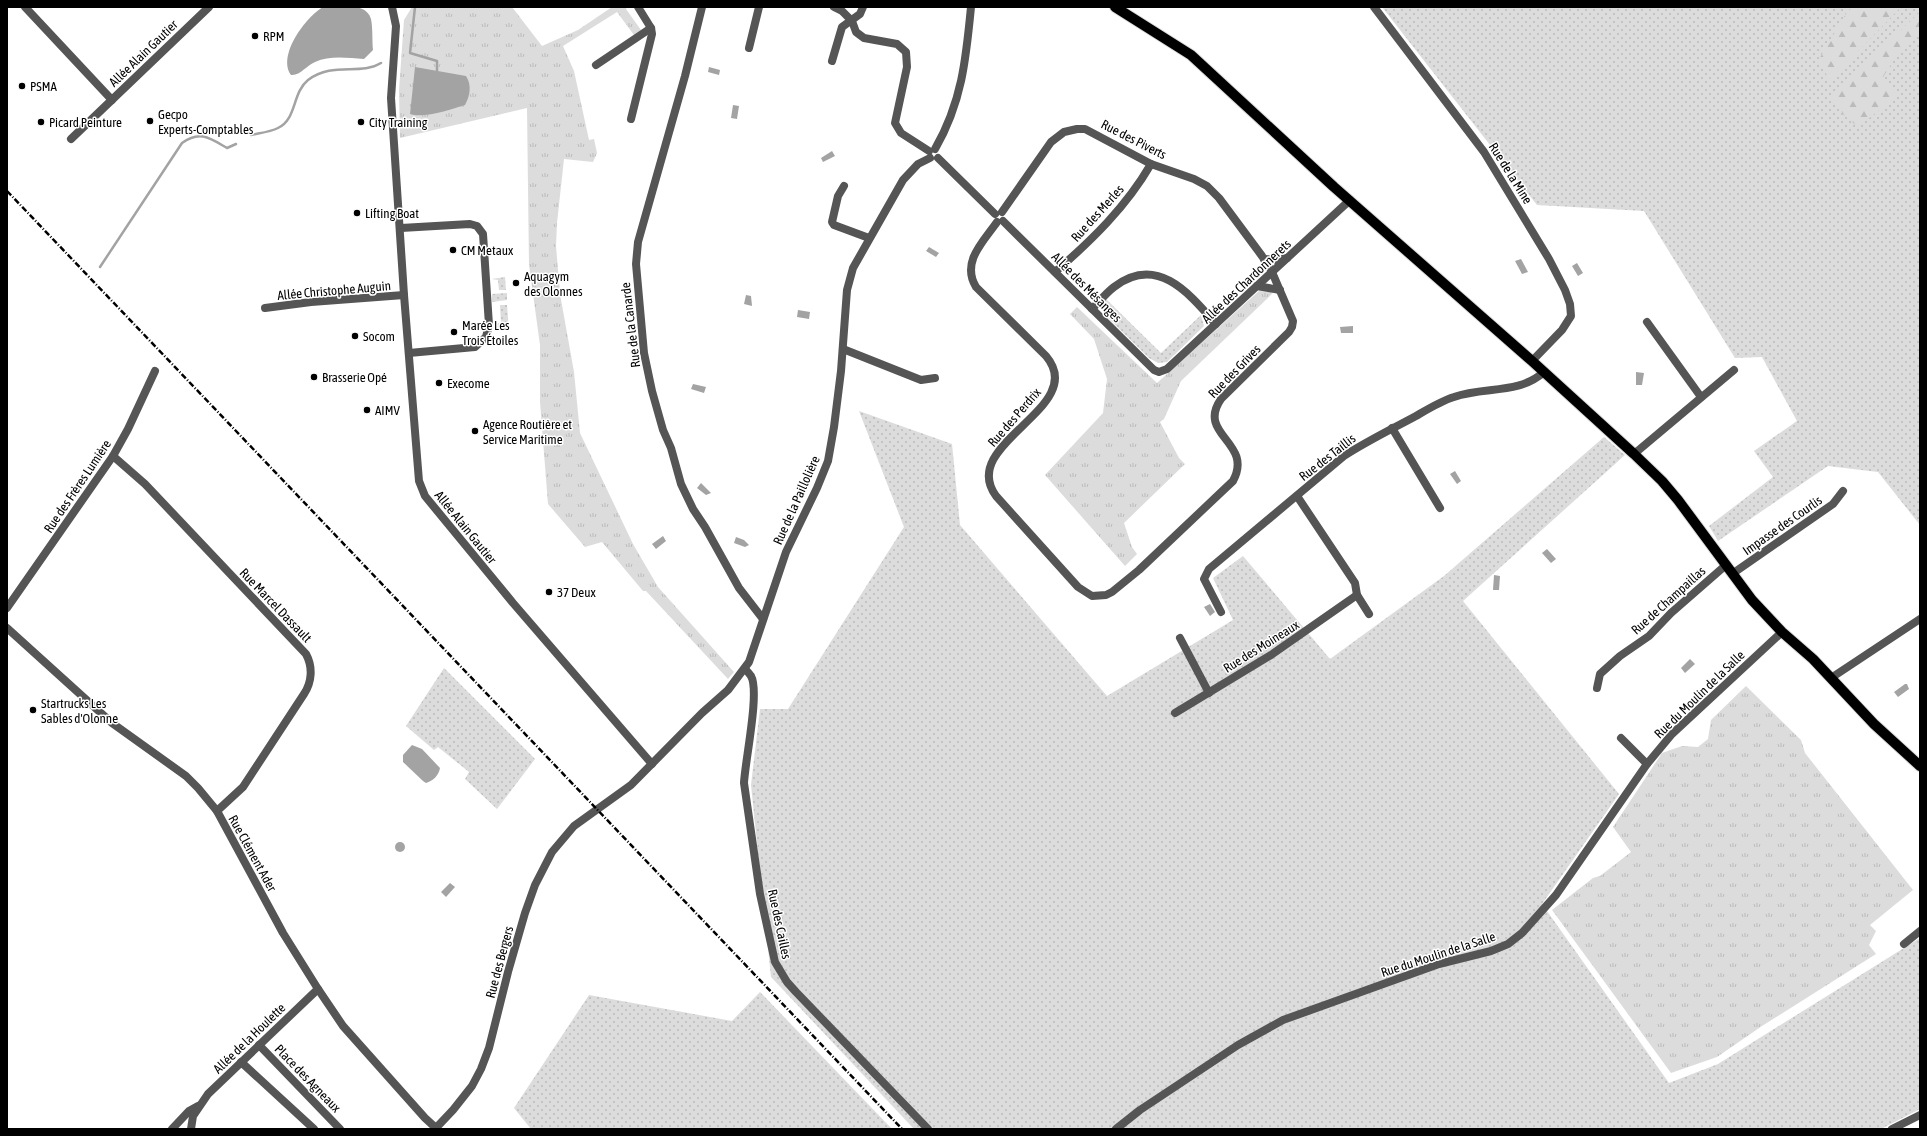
<svg xmlns="http://www.w3.org/2000/svg" width="1927" height="1136" font-family="'Asap Condensed',sans-serif">
<defs>
<pattern id="grass-dots" width="8" height="8" patternUnits="userSpaceOnUse"><rect width="8" height="8" fill="#dcdcdc"/><path d="M2 2h.1M6 6h.1" fill="none" stroke="#bbb" stroke-width="1.8" stroke-linecap="round"/></pattern>
<pattern id="forest-firs" width="22" height="20" patternUnits="userSpaceOnUse"><rect width="22" height="20" fill="#dcdcdc"/><path d="M5 1l3.5 6h-7zM16 11l3.5 6h-7z" fill="#bbb"/></pattern>
<pattern id="park-tufts" width="24" height="20" patternUnits="userSpaceOnUse"><rect width="24" height="20" fill="#dcdcdc"/><path d="M3 7l-1-3M5 7V3M7 7l1-3M15 17l-1-3M17 17v-4M19 17l1-3" fill="none" stroke="#bbb"/></pattern>
</defs>
<rect width="100%" height="100%" fill="#fff"/>
<g fill="url(#grass-dots)">
<path d="M 1382,7 L 1920,7 L 1920,525 L 1878,472 L 1828,466 L 1718,541 L 1709,526 L 1773,477 L 1754,451 L 1797,421 L 1762,357 L 1735,358 L 1644,211 L 1537,205 Z"/>
<path d="M 505,277 L 506,290 L 499,290 L 498,280 L 492,279 Z"/>
<path d="M 507,293 L 507,300 L 492,302 L 492,294 Z"/>
<path d="M 1106,299 L 1161,353 L 1201,315 L 1204,326 L 1167,362 L 1158,363 L 1149,358 L 1103,313 L 1102,303 Z"/>
<path d="M 500,305 L 507,305 L 509,330 L 498,331 L 494,329 L 494,323 L 501,323 Z"/>
<path d="M 859,411 L 952,444 L 960,525 L 1107,696 L 1233,620 L 1213,578 L 1243,556 L 1330,659 L 1444,576 L 1604,437 L 1625,455 L 1463,601 L 1619,794 L 1542,904 L 1669,1083 L 1718,1064 L 1920,938 L 1920,1109 L 1881,1129 L 914,1129 L 771,977 L 751,785 L 760,709 L 788,709 L 904,527 Z"/>
<path d="M 444,668 L 535,759 L 497,809 L 465,779 L 469,772 L 438,747 L 434,750 L 406,726 Z"/>
<path d="M 760,992 L 892,1129 L 531,1129 L 514,1108 L 589,995 L 732,1021 Z"/>
</g>
<g fill="url(#forest-firs)">
<path d="M 1853,7 L 1901,7 L 1830,80 L 1818,61 L 1847,12 Z"/>
<path d="M 1920,12 L 1920,36 L 1917,35 L 1901,49 L 1883,77 L 1897,96 L 1858,127 L 1844,115 L 1830,97 Z"/>
</g>
<g fill="url(#park-tufts)">
<path d="M 412,7 L 512,7 L 542,46 L 578,30 L 612,7 L 627,7 L 626,9 L 641,30 L 634,35 L 617,12 L 563,46 L 574,71 L 589,140 L 594,139 L 597,153 L 593,162 L 564,159 L 557,223 L 556,246 L 560,294 L 574,372 L 580,433 L 633,544 L 658,587 L 734,672 L 728,679 L 646,591 L 643,591 L 602,542 L 585,547 L 548,504 L 540,402 L 540,345 L 529,265 L 527,108 L 400,138 L 399,90 L 404,20 Z"/>
<path d="M 1259,291 L 1274,292 L 1181,381 L 1164,419 L 1160,422 L 1179,458 L 1185,464 L 1124,523 L 1132,547 L 1137,554 L 1125,566 L 1045,475 L 1103,413 L 1107,379 L 1094,339 L 1070,314 L 1077,307 L 1157,383 Z"/>
<path d="M 1746,686 L 1801,740 L 1805,753 L 1913,890 L 1870,925 L 1876,931 L 1869,945 L 1876,954 L 1762,1026 L 1717,1057 L 1671,1073 L 1552,910 L 1593,878 L 1600,876 L 1631,852 L 1613,827 L 1662,753 L 1682,746 L 1698,747 L 1708,739 L 1711,720 Z"/>
</g>
<g fill="#a3a3a3">
<path d="M 323,7 C 337,7 366,1 371,19 C 373,29 372,41 373,50 L 364,59 C 348,58 330,55 315,62 C 307,65 300,76 291,75 C 277,55 306,17 323,7 Z"/>
<path d="M 415,67 L 466,76 C 472,85 470,96 465,105 C 452,109 423,119 410,114 Z"/>
<path d="M 709,67 L 720,70 L 719,75 L 708,72 Z"/>
<path d="M 733,105 L 739,106 L 737,119 L 731,118 Z"/>
<path d="M 832,151 L 835,156 L 823,162 L 821,158 Z"/>
<path d="M 929,247 L 939,253 L 936,257 L 926,251 Z"/>
<path d="M 1521,259 L 1528,272 L 1522,274 L 1515,261 Z"/>
<path d="M 1577,263 L 1583,273 L 1578,276 L 1572,266 Z"/>
<path d="M 746,295 L 751,296 L 752,306 L 744,304 Z"/>
<path d="M 798,310 L 810,312 L 809,319 L 797,317 Z"/>
<path d="M 1353,326 L 1353,333 L 1341,333 L 1340,327 Z"/>
<path d="M 1636,372 L 1644,373 L 1642,385 L 1636,385 Z"/>
<path d="M 693,384 L 706,387 L 704,393 L 691,389 Z"/>
<path d="M 1455,471 L 1461,481 L 1457,484 L 1450,474 Z"/>
<path d="M 701,483 L 711,493 L 706,495 L 697,488 Z"/>
<path d="M 663,536 L 666,541 L 656,549 L 652,544 Z"/>
<path d="M 736,537 L 744,540 L 749,545 L 745,547 L 734,543 Z"/>
<path d="M 1547,549 L 1556,559 L 1551,563 L 1542,553 Z"/>
<path d="M 1494,575 L 1500,576 L 1499,590 L 1493,590 Z"/>
<path d="M 1210,604 L 1215,612 L 1210,616 L 1204,607 Z"/>
<path d="M 1690,659 L 1695,664 L 1685,673 L 1681,668 Z"/>
<path d="M 1905,684 L 1907,684 L 1909,689 L 1898,697 L 1894,692 Z"/>
<path d="M 412,745 L 422,749 L 440,768 C 439,775 433,781 426,783 L 423,781 L 403,762 L 403,755 Z"/>
<circle cx="400" cy="847" r="5"/>
<path d="M 450,883 L 455,887 L 446,897 L 441,892 Z"/>
</g>
<g fill="none" stroke-linecap="round" stroke-linejoin="round">
<g stroke="#a3a3a3" stroke-width="2.5">
<path d="M 415,7 L 410,53 L 437,61 L 437,71"/>
<path d="M 251,135 C 260,133 270,132 278,128 C 297,119 292,93 308,80 C 333,61 360,76 381,63"/>
<path d="M 100,267 L 182,143 C 200,130 210,138 227,148 L 236,144"/>
</g>
<defs>
<path id="major" d="M 1115,7 L 1191,55 L 1334,187 L 1532,361 L 1634,454 L 1662,481 L 1678,500 L 1752,600 L 1782,632 L 1813,659 L 1874,724 L 1920,766"/>
</defs>
<use href="#major" stroke="#dbdbdb" stroke-width="12"/>
<g stroke="#555" stroke-width="8">
<path d="M 25,7 L 112,100"/>
<path d="M 392,7 L 396,26 L 391,98 L 404,295 L 419,481 L 425,496 L 513,603 L 652,764"/>
<path d="M 702,7 L 685,76 L 638,242 L 636,264 L 644,353 L 652,391 L 663,430 L 671,448 L 681,484 L 693,509 L 705,527 L 739,588 L 763,619"/>
<path d="M 834,7 L 842,11 L 852,21 L 856,32 L 864,38 L 897,44 L 906,52 L 907,67 L 895,123 L 901,133 L 929,151"/>
<path d="M 1374,7 L 1484,152 L 1549,259 L 1565,290 L 1570,304 L 1571,316 L 1562,330 L 1532,361"/>
<path d="M 749,48 L 759,7"/>
<path d="M 832,61 L 842,27 L 860,14 L 863,7"/>
<path d="M 596,65 L 651,28"/>
<path d="M 631,119 L 652,34 L 651,28 L 638,7"/>
<path d="M 71,139 L 209,7"/>
<path d="M 935,149 C 962,102 966,59 971,7"/>
<path d="M 938,158 L 995,214"/>
<path d="M 844,186 L 838,196 L 832,222 L 834,225 L 869,238"/>
<path d="M 1003,221 L 1154,370 L 1159,372 L 1167,369 L 1350,200"/>
<path d="M 997,222 C 983,242 961,262 976,287 L 1046,356 C 1090,408 957,443 996,496 L 1078,587 L 1092,596 L 1106,595 L 1112,592 L 1139,570 L 1233,481 C 1254,442 1196,435 1221,399 L 1289,332 L 1292,327 L 1293,321 L 1272,272 L 1262,256 L 1219,198 L 1207,186 L 1194,179 L 1151,164 L 1085,129 L 1077,129 L 1064,132 L 1051,142 L 1002,212"/>
<path d="M 401,228 L 470,224 L 477,226 L 483,234 L 489,325 L 486,337 L 475,347 L 409,353"/>
<path d="M 1264,259 L 1277,260 L 1287,258"/>
<path d="M 1055,272 C 1092,240 1126,207 1151,164"/>
<path d="M 1257,286 L 1280,290"/>
<path d="M 265,308 L 311,302 L 404,295"/>
<path d="M 1092,309 C 1099,302 1106,293 1114,287 C 1157,254 1189,293 1216,324"/>
<path d="M 1647,322 L 1701,397"/>
<path d="M 843,349 L 921,380 L 935,378"/>
<path d="M 1392,428 L 1440,508"/>
<path d="M 1634,454 L 1734,370"/>
<path d="M 113,456 L 145,484 L 306,654 C 313,667 312,682 304,694 L 243,787 L 217,811"/>
<path d="M 1297,496 L 1355,583 L 1357,595 L 1369,614"/>
<path d="M 1732,574 L 1833,504 L 1843,491"/>
<path d="M 7,608 L 113,456 L 128,429 L 155,371"/>
<path d="M 1221,612 L 1204,579 L 1209,569 L 1344,456 C 1367,441 1392,429 1416,416 C 1428,409 1441,401 1454,397 C 1485,386 1518,395 1544,372"/>
<path d="M 7,628 L 112,723 L 186,776 L 198,788 L 217,811 L 283,933 L 318,989 L 343,1026 L 425,1118 L 437,1129"/>
<path d="M 1180,638 L 1209,693"/>
<path d="M 745,669 C 747,671 749,673 751,676 C 760,692 745,761 744,783 L 760,894 L 775,962 L 787,982 L 796,992 L 928,1129"/>
<path d="M 1831,678 L 1920,619"/>
<path d="M 1597,688 L 1600,674 L 1620,656 L 1649,636 L 1671,613 L 1726,565"/>
<path d="M 1175,713 L 1271,655 L 1357,595"/>
<path d="M 1621,738 L 1647,764"/>
<path d="M 1904,944 L 1920,931"/>
<path d="M 259,1045 L 340,1129"/>
<path d="M 241,1062 L 314,1129"/>
<path d="M 172,1129 L 189,1111 L 198,1106"/>
<path d="M 191,1129 L 193,1116 L 208,1094 L 318,989"/>
<path d="M 435,1129 L 453,1110 L 472,1086 L 481,1069 L 489,1048 L 508,972 L 525,913 L 535,885 L 552,852 L 574,826 L 631,785 L 702,713 L 728,690 L 749,662 L 786,552 L 817,488 L 828,461 L 834,427 L 841,371 L 847,290 L 853,268 L 903,180 L 918,164 L 930,158"/>
<path d="M 1116,1129 L 1140,1110 L 1238,1045 L 1283,1020 L 1439,964 L 1491,951 L 1508,944 L 1522,933 L 1556,895 L 1647,764 L 1672,734 L 1782,632"/>
<path d="M 1892,1129 L 1920,1115"/>
</g>
<use href="#major" stroke="#000" stroke-width="10"/>
<path stroke="#000" stroke-width="2.5" stroke-dasharray="6 2 1 2" stroke-linecap="butt" d="M 7,191 L 902,1129"/>
</g>
<g fill="#000" stroke="#fff" stroke-width="1.5">
<circle cx="255" cy="36" r="4"/>
<circle cx="22" cy="86" r="4"/>
<circle cx="150" cy="121" r="4"/>
<circle cx="41" cy="122" r="4"/>
<circle cx="361" cy="122" r="4"/>
<circle cx="357" cy="213" r="4"/>
<circle cx="453" cy="250" r="4"/>
<circle cx="516" cy="283" r="4"/>
<circle cx="454" cy="332" r="4"/>
<circle cx="355" cy="336" r="4"/>
<circle cx="314" cy="377" r="4"/>
<circle cx="439" cy="383" r="4"/>
<circle cx="367" cy="410" r="4"/>
<circle cx="475" cy="431" r="4"/>
<circle cx="549" cy="592" r="4"/>
<circle cx="33" cy="710" r="4"/>
</g>
<g text-anchor="middle" stroke-width="3" stroke-linejoin="round" paint-order="stroke">
<g font-size="13" fill="#000" stroke="#fff" text-anchor="start">
<text x="263" y="41">RPM</text>
<text x="30" y="91">PSMA</text>
<text x="158" y="119">Gecpo<tspan x="158" dy="15">Experts-Comptables</tspan></text>
<text x="49" y="127">Picard Peinture</text>
<text x="369" y="127">City Training</text>
<text x="365" y="218">Lifting Boat</text>
<text x="461" y="255">CM Metaux</text>
<text x="524" y="281">Aquagym<tspan x="524" dy="15">des Olonnes</tspan></text>
<text x="462" y="330">Marée Les<tspan x="462" dy="15">Trois Étoiles</tspan></text>
<text x="363" y="341">Socom</text>
<text x="322" y="382">Brasserie Opé</text>
<text x="447" y="388">Execome</text>
<text x="375" y="415">AIMV</text>
<text x="483" y="429">Agence Routière et<tspan x="483" dy="15">Service Maritime</tspan></text>
<text x="557" y="597">37 Deux</text>
<text x="41" y="708">Startrucks Les<tspan x="41" dy="15">Sables d'Olonne</tspan></text>
</g>
<g font-size="13" fill="#000" stroke="#fff">
<text transform="translate(143 53) rotate(-44)" y="5">Allée Alain Gautier</text>
<text transform="translate(1134 139) rotate(27)" y="5">Rue des Piverts</text>
<text transform="translate(1511 173) rotate(58)" y="5">Rue de la Mine</text>
<text transform="translate(1097 213) rotate(-48)" y="5">Rue des Merles</text>
<text transform="translate(1246 281) rotate(-43)" y="5">Allée des Chardonnerets</text>
<text transform="translate(1087 287) rotate(45)" y="5">Allée des Mésanges</text>
<text transform="translate(334 290) rotate(-5)" y="5">Allée Christophe Auguin</text>
<text transform="translate(630 325) rotate(-97)" y="5">Rue de la Canarde</text>
<text transform="translate(1234 371) rotate(-46)" y="5">Rue des Grives</text>
<text transform="translate(1014 417) rotate(-49)" y="5">Rue des Perdrix</text>
<text transform="translate(1327 457) rotate(-38)" y="5">Rue des Taillis</text>
<text transform="translate(77 486) rotate(-56)" y="5">Rue des Frères Lumière</text>
<text transform="translate(796 500) rotate(-66)" y="5">Rue de la Paillolière</text>
<text transform="translate(1782 525) rotate(-35)" y="5">Impasse des Courlis</text>
<text transform="translate(466 527) rotate(51)" y="5">Allée Alain Gautier</text>
<text transform="translate(1668 600) rotate(-42)" y="5">Rue de Champaillas</text>
<text transform="translate(276 605) rotate(46)" y="5">Rue Marcel Dassault</text>
<text transform="translate(1261 646) rotate(-32)" y="5">Rue des Moineaux</text>
<text transform="translate(1699 694) rotate(-44)" y="5">Rue du Moulin de la Salle</text>
<text transform="translate(253 853) rotate(61)" y="5">Rue Clément Ader</text>
<text transform="translate(780 924) rotate(78)" y="5">Rue des Cailles</text>
<text transform="translate(1438 954) rotate(-18)" y="5">Rue du Moulin de la Salle</text>
<text transform="translate(499 962) rotate(-75)" y="5">Rue des Bergers</text>
<text transform="translate(249 1038) rotate(-44)" y="5">Allée de la Houlette</text>
<text transform="translate(308 1078) rotate(46)" y="5">Place des Agneaux</text>
</g>
</g>
<rect width="1927" height="1136" fill="none" stroke="#000000" stroke-width="16"/>
</svg>
